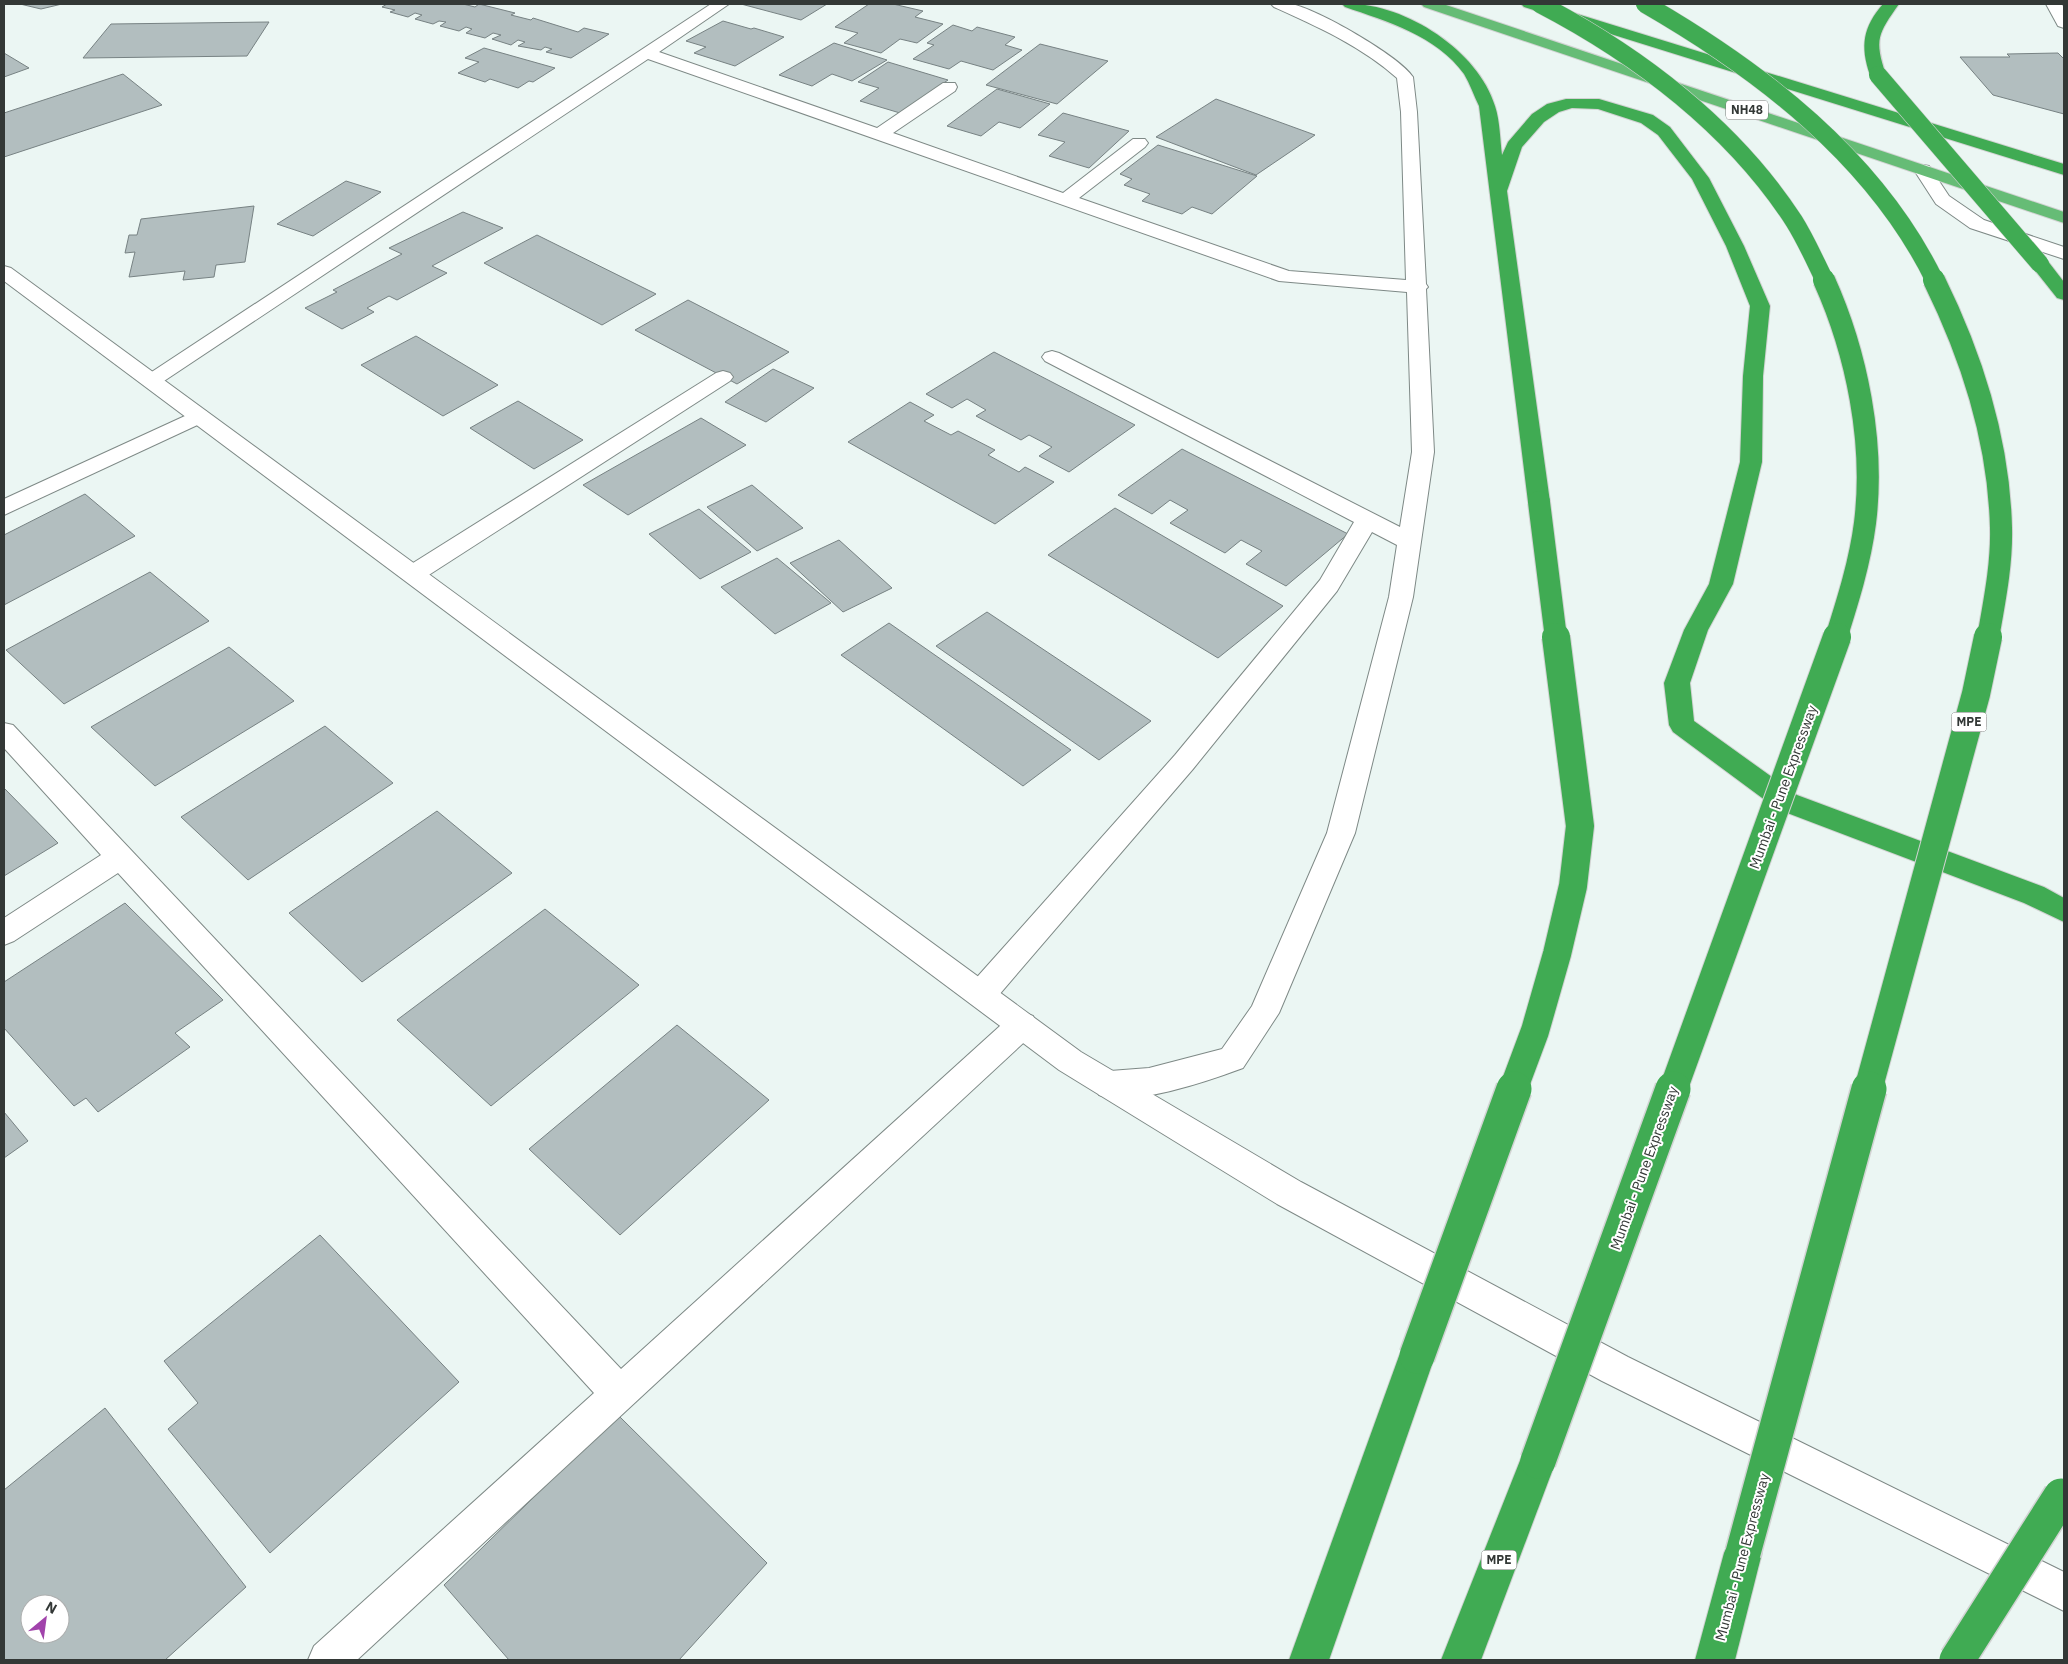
<svg xmlns="http://www.w3.org/2000/svg" width="2068" height="1664" font-family="'IBM Plex Sans',sans-serif">
<rect width="100%" height="100%" fill="#ebf6f3"/>
<g fill="#b2bebf" stroke="#778283" fill-rule="evenodd">
<path d="M 20,4 L 62,4 L 41,9 Z"/>
<path d="M 387,4 L 463,4 L 475,7 L 479,4 L 515,13 L 511,15 L 531,20 L 533,18 L 578,32 L 584,28 L 609,34 L 571,58 L 546,52 L 552,49 L 545,47 L 541,50 L 518,46 L 525,42 L 518,40 L 511,45 L 492,39 L 501,35 L 493,33 L 485,38 L 466,33 L 472,29 L 466,27 L 459,31 L 440,26 L 446,22 L 439,21 L 433,24 L 415,19 L 422,15 L 415,13 L 408,17 L 390,12 L 395,10 L 382,7 Z"/>
<path d="M 741,4 L 827,4 L 801,20 Z"/>
<path d="M 869,4 L 893,4 L 923,11 L 915,17 L 943,24 L 917,43 L 900,39 L 881,53 L 844,43 L 858,33 L 835,27 Z"/>
<path d="M 723,21 L 751,29 L 754,28 L 784,37 L 735,66 L 694,53 L 706,47 L 686,41 Z"/>
<path d="M 269,22 L 247,56 L 83,58 L 111,24 Z"/>
<path d="M 953,25 L 972,31 L 977,27 L 1015,37 L 1005,45 L 1022,50 L 993,70 L 961,61 L 949,69 L 913,59 L 934,45 L 927,43 Z"/>
<path d="M 834,43 L 887,60 L 852,81 L 832,74 L 812,86 L 779,75 Z"/>
<path d="M 1040,44 L 1108,61 L 1057,104 L 986,85 Z"/>
<path d="M 484,48 L 555,68 L 533,82 L 529,81 L 518,88 L 490,79 L 485,82 L 458,73 L 479,62 L 465,58 Z"/>
<path d="M 4,53 L 29,68 L 4,77 Z"/>
<path d="M 2058,53 L 2064,59 L 2064,114 L 1993,95 L 1960,57 L 2010,57 L 2007,54 Z"/>
<path d="M 888,62 L 948,80 L 900,113 L 860,101 L 879,88 L 858,82 Z"/>
<path d="M 123,74 L 162,105 L 4,157 L 4,113 Z"/>
<path d="M 997,89 L 1050,104 L 1020,128 L 999,122 L 981,136 L 947,126 Z"/>
<path d="M 1216,99 L 1315,135 L 1256,175 L 1156,137 Z"/>
<path d="M 1063,113 L 1129,131 L 1089,168 L 1049,156 L 1065,142 L 1038,135 Z"/>
<path d="M 1158,145 L 1257,176 L 1212,214 L 1192,207 L 1182,214 L 1142,201 L 1150,194 L 1124,185 L 1132,179 L 1120,174 Z"/>
<path d="M 346,181 L 381,192 L 313,236 L 277,224 Z"/>
<path d="M 254,206 L 245,262 L 216,265 L 214,277 L 183,280 L 185,271 L 129,277 L 135,252 L 125,253 L 129,235 L 137,235 L 141,219 Z"/>
<path d="M 463,212 L 503,228 L 432,266 L 447,273 L 397,300 L 389,296 L 367,308 L 374,312 L 342,329 L 305,308 L 337,292 L 333,290 L 402,254 L 389,248 Z"/>
<path d="M 537,235 L 656,294 L 602,325 L 484,263 Z"/>
<path d="M 688,300 L 789,352 L 737,384 L 635,330 Z"/>
<path d="M 416,336 L 498,385 L 443,416 L 361,365 Z"/>
<path d="M 994,352 L 1135,425 L 1069,472 L 1039,456 L 1052,447 L 1029,435 L 1021,440 L 976,416 L 986,410 L 967,399 L 952,408 L 926,394 Z"/>
<path d="M 773,369 L 814,388 L 766,422 L 725,402 Z"/>
<path d="M 518,401 L 583,440 L 534,469 L 470,428 Z"/>
<path d="M 910,402 L 934,415 L 924,421 L 951,435 L 958,431 L 995,450 L 988,455 L 1019,472 L 1025,467 L 1054,482 L 995,524 L 848,442 Z"/>
<path d="M 701,418 L 746,445 L 628,515 L 583,485 Z"/>
<path d="M 1182,449 L 1348,534 L 1286,586 L 1246,564 L 1262,551 L 1241,540 L 1225,553 L 1170,523 L 1188,510 L 1170,500 L 1152,514 L 1118,495 Z"/>
<path d="M 752,485 L 803,528 L 757,551 L 707,507 Z"/>
<path d="M 85,494 L 135,536 L 4,605 L 4,535 Z"/>
<path d="M 1115,508 L 1283,606 L 1218,658 L 1048,555 Z"/>
<path d="M 699,509 L 751,552 L 700,579 L 649,534 Z"/>
<path d="M 839,540 L 892,588 L 843,612 L 790,563 Z"/>
<path d="M 777,558 L 831,603 L 775,634 L 721,587 Z"/>
<path d="M 150,572 L 209,621 L 64,704 L 6,650 Z"/>
<path d="M 987,612 L 1151,721 L 1099,760 L 936,646 Z"/>
<path d="M 889,623 L 1071,750 L 1023,786 L 841,655 Z"/>
<path d="M 229,647 L 294,701 L 155,786 L 91,727 Z"/>
<path d="M 325,726 L 393,783 L 248,880 L 181,817 Z"/>
<path d="M 4,788 L 58,843 L 4,876 Z"/>
<path d="M 437,811 L 512,873 L 362,982 L 289,913 Z"/>
<path d="M 125,903 L 223,1000 L 175,1033 L 190,1047 L 98,1112 L 86,1098 L 74,1106 L 4,1028 L 4,982 Z"/>
<path d="M 545,909 L 639,985 L 491,1106 L 397,1020 Z"/>
<path d="M 677,1025 L 769,1100 L 620,1235 L 529,1149 Z"/>
<path d="M 4,1112 L 28,1141 L 4,1158 Z"/>
<path d="M 320,1235 L 459,1382 L 270,1553 L 168,1429 L 198,1403 L 164,1361 Z"/>
<path d="M 105,1408 L 246,1587 L 165,1660 L 4,1660 L 4,1490 ZM 30,1604 L 60,1604 L 60,1634 L 30,1634 Z"/>
<path d="M 618,1415 L 767,1563 L 679,1660 L 509,1660 L 444,1585 Z"/>
</g>
<g fill="none" stroke-linecap="round" stroke-linejoin="round">
<defs>
<g id="service">
<path d="M 2046,4 L 2062,4 L 2064,9 L 2064,28 L 2058,26 Z"/>
<path d="M 1923,165 L 1929,166 L 1949,196 L 1984,220 L 2064,247 L 2064,259 L 1970,228 L 1936,204 L 1914,170 L 1917,166 Z"/>
</g>
<g id="minor">
<path d="M 711,4 L 729,4 L 659,52 L 877,128 L 943,83 L 955,83 L 957,87 L 955,91 L 893,133 L 1063,193 L 1133,139 L 1145,139 L 1148,143 L 1145,147 L 1079,198 L 1289,271 L 1406,280 L 1401,112 L 1397,78 C 1361,46 1318,27 1274,7 L 1271,4 C 1277,4 1285,3 1291,4 C 1316,8 1399,56 1413,77 L 1417,112 L 1426,284 L 1428,287 L 1426,289 L 1434,452 L 1413,597 L 1355,833 L 1279,1013 L 1243,1068 C 1208,1081 1133,1107 1099,1095 L 1094,1085 L 1099,1075 L 1110,1071 L 1149,1068 L 1222,1049 L 1252,1006 L 1327,833 L 1389,597 L 1397,545 L 1372,532 L 1337,591 L 1193,769 L 992,1003 L 981,1006 L 970,1003 L 966,994 L 970,985 L 1175,755 L 1320,580 L 1354,522 L 1045,361 L 1042,357 L 1045,353 L 1052,351 L 1059,353 L 1400,527 L 1412,452 L 1407,292 L 1279,281 L 648,59 L 158,385 L 151,387 L 144,385 L 141,381 L 144,377 Z"/>
<path d="M 723,371 L 730,373 L 733,377 L 730,381 L 421,580 L 413,582 L 405,580 L 401,574 L 405,568 L 716,373 Z"/>
<path d="M 198,410 L 206,411 L 209,416 L 206,421 L 4,515 L 4,499 Z"/>
<path d="M 4,723 L 13,725 L 621,1369 L 1011,1016 L 1022,1012 L 1033,1016 L 1037,1025 L 1033,1034 L 357,1660 L 308,1660 L 314,1646 L 594,1393 L 118,873 L 14,941 L 4,945 L 4,918 L 101,855 L 4,748 Z"/>
</g>
<path id="secondary" d="M 4,266 L 11,268 L 1081,1052 L 1301,1182 L 1628,1357 L 2064,1572 L 2064,1611 L 1602,1381 L 1277,1204 L 1059,1070 L 4,281 Z"/>
<path id="trunk" d="M 1421,4 L 1443,4 L 2064,212 L 2064,223 L 1424,7 Z"/>
<g id="motorway">
<path d="M 1342,4 C 1400,0 1478,49 1495,106 C 1500,121 1500,139 1502,155 L 1508,142 L 1532,114 L 1547,104 L 1566,99 L 1599,99 L 1653,115 L 1670,127 L 1709,178 L 1744,246 L 1770,306 L 1763,376 L 1762,462 L 1733,584 L 1708,630 L 1690,683 L 1694,721 L 1797,795 L 2044,887 L 2064,898 L 2064,922 L 2024,903 L 1777,809 L 1673,732 L 1669,725 L 1664,683 L 1684,630 L 1709,584 L 1740,462 L 1743,376 L 1750,306 L 1726,246 L 1692,179 L 1658,135 L 1641,123 L 1598,109 L 1572,108 L 1559,112 L 1544,122 L 1522,147 L 1507,191 L 1550,502 L 1547,507 L 1539,509 L 1531,507 L 1528,502 L 1479,106 C 1474,96 1470,84 1464,74 C 1437,36 1386,21 1345,7 Z"/>
<path d="M 1521,4 L 1545,4 L 2064,164 L 2064,175 L 1524,7 Z"/>
<path d="M 1883,4 L 1899,4 C 1878,34 1874,39 1886,75 L 1878,80 L 1870,75 C 1860,46 1863,27 1883,4 Z"/>
<path d="M 2040,258 L 2047,260 L 2064,282 L 2064,300 L 2057,298 L 2030,264 L 2033,260 Z"/>
<path d="M 1417,1339 L 1429,1344 L 1435,1356 L 1329,1660 L 1289,1660 L 1399,1356 L 1405,1344 Z"/>
<path d="M 1538,1443 L 1551,1448 L 1556,1461 L 1481,1660 L 1441,1660 L 1525,1448 Z"/>
<path d="M 1743,1534 L 1756,1540 L 1762,1553 L 1735,1660 L 1695,1660 L 1724,1553 L 1730,1540 Z"/>
</g>
</defs>
<use href="#service" stroke="#7e8986" stroke-width="2"/>
<use href="#minor" stroke="#7e8986" stroke-width="2"/>
<use href="#secondary" stroke="#7e8986" stroke-width="2"/>
<use href="#trunk" stroke="#d2d3d3" stroke-width="2"/>
<use href="#motorway" stroke="#d2d3d3" stroke-width="2"/>
<use href="#service" fill="#fff" fill-rule="evenodd"/>
<use href="#minor" fill="#fff" fill-rule="evenodd"/>
<use href="#secondary" fill="#fff" fill-rule="evenodd"/>
<use href="#trunk" fill="#66bc76" fill-rule="evenodd"/>
<use href="#motorway" fill="#40ab53" fill-rule="evenodd"/>
<defs>
<g id="motorway-bridge-far3">
<path d="M 1540,4 C 1638,55 1733,127 1794,221 C 1806,240 1815,261 1825,281"/>
<path d="M 1645,4 C 1761,71 1875,158 1935,281"/>
<path d="M 1878,75 L 2040,264"/>
</g>
<g id="motorway-bridge-far2">
<path d="M 1824,280 C 1857,353 1875,443 1865,523 C 1860,562 1848,600 1836,638"/>
<path d="M 1934,280 C 1972,357 1999,442 2001,528 C 2002,565 1994,603 1988,638"/>
<path d="M 1539,502 L 1556,638"/>
</g>
<g id="motorway-bridge-far1">
<path d="M 1513,1090 L 1535,1031 L 1557,954 L 1573,886 L 1580,826 L 1556,637"/>
<path d="M 1673,1090 L 1837,637"/>
<path d="M 1868,1090 L 1976,694 L 1988,637"/>
</g>
<g id="motorway-bridge">
<path d="M 1417,1356 L 1514,1089"/>
<path d="M 1538,1461 L 1673,1089"/>
<path d="M 1743,1553 L 1869,1089"/>
<path d="M 1957,1660 L 2061,1496"/>
</g>
</defs>
<use href="#motorway-bridge-far3" stroke="#d2d3d3" stroke-width="19" stroke-linecap="butt"/>
<use href="#motorway-bridge-far2" stroke="#d2d3d3" stroke-width="24" stroke-linecap="butt"/>
<use href="#motorway-bridge-far1" stroke="#d2d3d3" stroke-width="30" stroke-linecap="butt"/>
<use href="#motorway-bridge" stroke="#d2d3d3" stroke-width="38" stroke-linecap="butt"/>
<use href="#motorway-bridge-far3" stroke="#40ab53" stroke-width="18"/>
<use href="#motorway-bridge-far2" stroke="#40ab53" stroke-width="22"/>
<use href="#motorway-bridge-far1" stroke="#40ab53" stroke-width="28"/>
<use href="#motorway-bridge" stroke="#40ab53" stroke-width="35"/>
</g>
<g text-anchor="middle" stroke-width="4" stroke-linejoin="round" paint-order="stroke">
<g fill="#fff" stroke="#707472" stroke-width="1">
<rect x="1726" y="100.5" width="42" height="19" rx="4"/>
<rect x="1951.5" y="712.5" width="35" height="19" rx="4"/>
<rect x="1481.5" y="1550.5" width="35" height="19" rx="4"/>
</g>
<g font-size="12" font-weight="bold" fill="#333836">
<text x="1747" y="114">NH48</text>
<text x="1969" y="726">MPE</text>
<text x="1499" y="1564">MPE</text>
</g>
<g font-size="14" fill="#333836" stroke="#fff">
<text transform="translate(1783 787) rotate(-70)" y="5">Mumbai - Pune Expressway</text>
<text transform="translate(1644 1168) rotate(-70)" y="5">Mumbai - Pune Expressway</text>
<text transform="translate(1742 1557) rotate(-75)" y="5">Mumbai - Pune Expressway</text>
</g>
</g>
<rect width="2068" height="1664" fill="none" stroke="#333836" stroke-width="10"/>
<g transform="translate(45 1619) rotate(29)"><circle r="24" fill="#ffffff" stroke="#adafaf"/>
<path d="M0-4L9 19L0 12L-9 19Z" fill="#a143ab"/>
<text y="-8" font-size="14" font-weight="bold" text-anchor="middle" fill="#333836">N</text>
</g>
</svg>
